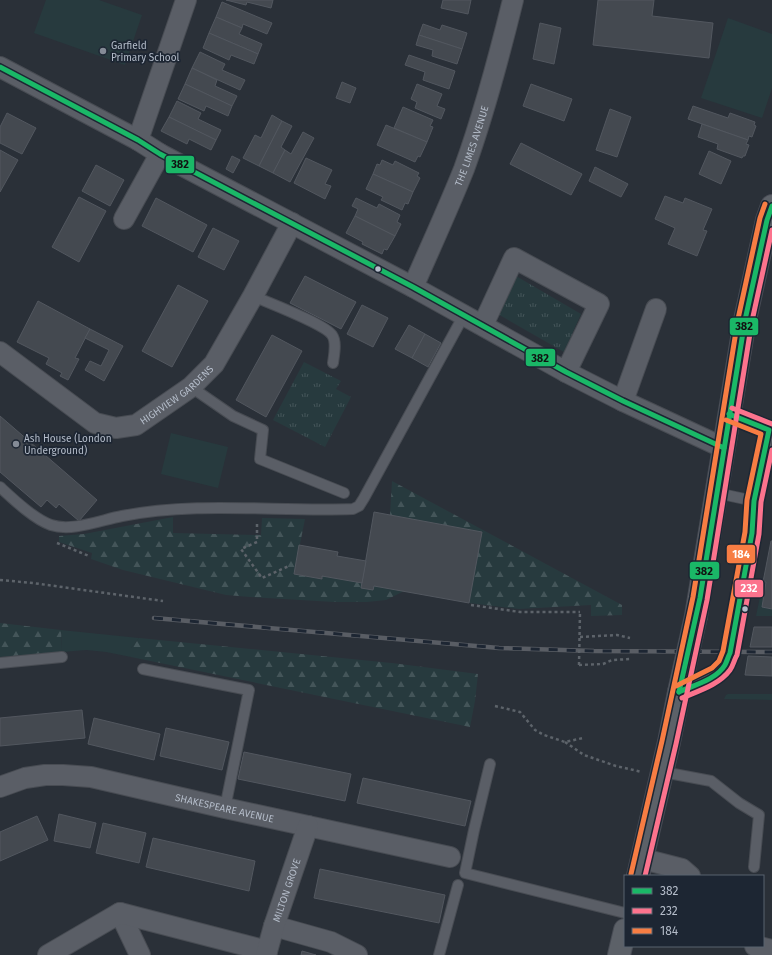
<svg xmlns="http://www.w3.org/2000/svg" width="772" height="955" font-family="'Fira Sans',sans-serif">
<defs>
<pattern id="forest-firs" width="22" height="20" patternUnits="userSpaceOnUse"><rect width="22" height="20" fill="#273a3e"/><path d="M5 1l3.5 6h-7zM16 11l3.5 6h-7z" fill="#445559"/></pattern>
<pattern id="park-tufts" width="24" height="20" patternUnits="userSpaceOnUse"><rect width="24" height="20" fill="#273a3e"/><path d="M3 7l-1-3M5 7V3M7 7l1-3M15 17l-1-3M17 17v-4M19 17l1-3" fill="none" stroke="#445559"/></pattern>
</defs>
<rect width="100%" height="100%" fill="#2a3038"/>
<g fill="#273a3e">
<path d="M 46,0 L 99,0 L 142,15 L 125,65 L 34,33 Z"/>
<path d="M 728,18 L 772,34 L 772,88 L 762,118 L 701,98 Z"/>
<path d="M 171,433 L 228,447 L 218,488 L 161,474 Z"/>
<path d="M 763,582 L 766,582 L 762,607 L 772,609 L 772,616 L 756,616 Z"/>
<path d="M 61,630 L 139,638 L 131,648 L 131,657 L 106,652 L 86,650 L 62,652 Z"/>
<path d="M 728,694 L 772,694 L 772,700 L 724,699 L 726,695 Z"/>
</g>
<g fill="url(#forest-firs)">
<path d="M 392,481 L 622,605 L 622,615 L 591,616 L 591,605 L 519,609 L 469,603 L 482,532 L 390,515 Z"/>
<path d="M 173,517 L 173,533 L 261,535 L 262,518 L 305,519 L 294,574 L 321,579 L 322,576 L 362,583 L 361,588 L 373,590 L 374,586 L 404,591 L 386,600 L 367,602 L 334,602 L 250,597 L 226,595 L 123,570 L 91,559 L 92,553 L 59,542 L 59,536 L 84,534 Z"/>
<path d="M 0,623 L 61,630 L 62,652 L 0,657 Z"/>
<path d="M 139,638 L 392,663 L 478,674 L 475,701 L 470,727 L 131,657 L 131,648 Z"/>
</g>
<g fill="url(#park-tufts)">
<path d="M 516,276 L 581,314 L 564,352 L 496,313 Z"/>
<path d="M 304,362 L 341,381 L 336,389 L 351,397 L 325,447 L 273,420 Z"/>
</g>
<g fill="#444950" stroke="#52575f">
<path d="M 226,0 L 273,0 L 271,8 L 247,2 L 246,5 Z"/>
<path d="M 443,0 L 471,0 L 468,14 L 441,8 Z"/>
<path d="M 598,0 L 654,0 L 652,16 L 713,23 L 709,58 L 593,45 Z"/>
<path d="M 222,2 L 272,23 L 267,34 L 243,24 L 242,28 L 216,17 Z"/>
<path d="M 216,17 L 242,28 L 239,34 L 262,44 L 258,54 L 209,33 Z"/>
<path d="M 540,23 L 561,28 L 554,64 L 533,59 Z"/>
<path d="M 423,24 L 440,30 L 442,25 L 467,33 L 462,49 L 419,35 Z"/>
<path d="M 209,33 L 258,54 L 254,64 L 231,55 L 229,60 L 203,48 Z"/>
<path d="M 419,35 L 462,49 L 457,64 L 432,56 L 433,50 L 416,45 Z"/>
<path d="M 200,52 L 225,64 L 222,70 L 245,80 L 240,90 L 192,68 Z"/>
<path d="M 409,55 L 455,71 L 449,89 L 423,80 L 425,72 L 405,65 Z"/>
<path d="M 192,68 L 217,80 L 215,86 L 237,96 L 232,106 L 185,84 Z"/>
<path d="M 342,82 L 356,88 L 350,103 L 336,98 Z"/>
<path d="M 185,84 L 232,106 L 228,116 L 206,106 L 204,111 L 178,99 Z"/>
<path d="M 417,84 L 442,94 L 437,106 L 445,109 L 441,119 L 415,108 L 417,102 L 411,99 Z"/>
<path d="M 531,84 L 572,99 L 564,121 L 523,106 Z"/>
<path d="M 177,101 L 201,113 L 198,119 L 221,130 L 216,140 L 169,117 Z"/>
<path d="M 693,106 L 728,118 L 730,113 L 755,122 L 754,125 L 756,126 L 752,137 L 749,136 L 748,140 L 688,119 Z"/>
<path d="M 403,107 L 433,120 L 430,126 L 433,127 L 427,142 L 394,128 Z"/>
<path d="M 610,109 L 631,117 L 617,157 L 596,150 Z"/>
<path d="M 7,113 L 36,128 L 22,154 L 0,143 L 0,127 Z"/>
<path d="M 272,115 L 282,121 L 259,166 L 243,158 L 255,135 L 261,138 Z"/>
<path d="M 169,117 L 216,140 L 211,150 L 189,139 L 187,144 L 161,131 Z"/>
<path d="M 282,121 L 292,126 L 281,147 L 285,150 L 273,173 L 259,166 Z"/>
<path d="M 702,124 L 748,140 L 746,144 L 749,145 L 745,156 L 743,156 L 742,158 L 717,149 L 718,144 L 698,137 Z"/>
<path d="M 386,125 L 427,142 L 420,157 L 418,156 L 415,162 L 377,145 Z"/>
<path d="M 303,132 L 314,138 L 290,182 L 273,173 L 285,150 L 291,154 Z"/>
<path d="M 521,143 L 582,174 L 571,195 L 510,164 Z"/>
<path d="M 0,150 L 18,160 L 0,192 Z"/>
<path d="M 709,151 L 731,161 L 721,184 L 699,174 Z"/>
<path d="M 232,156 L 240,160 L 233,173 L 226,169 Z"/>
<path d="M 306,158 L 332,170 L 325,184 L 331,186 L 325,199 L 294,183 Z"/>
<path d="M 382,160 L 393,165 L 395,161 L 419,173 L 417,176 L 420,178 L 413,192 L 373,174 L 377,164 L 380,165 Z"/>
<path d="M 96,165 L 124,180 L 110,206 L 82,191 Z"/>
<path d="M 595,167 L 628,184 L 621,197 L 589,181 Z"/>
<path d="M 373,174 L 413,192 L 408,204 L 405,203 L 402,210 L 381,200 L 383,197 L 366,189 Z"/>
<path d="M 665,196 L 683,203 L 685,198 L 712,209 L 703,230 L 707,231 L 697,256 L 668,244 L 675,228 L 655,219 Z"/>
<path d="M 79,197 L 106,211 L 79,262 L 52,247 Z"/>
<path d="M 156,198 L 207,225 L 193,252 L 142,226 Z"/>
<path d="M 356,198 L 377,208 L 379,204 L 400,215 L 397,222 L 401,224 L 395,236 L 355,216 L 358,209 L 352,206 Z"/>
<path d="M 355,216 L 395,236 L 387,250 L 384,249 L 382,254 L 362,244 L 363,242 L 346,233 Z"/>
<path d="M 213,228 L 239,241 L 224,270 L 198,257 Z"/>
<path d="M 305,276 L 356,302 L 341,329 L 290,303 Z"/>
<path d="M 178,285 L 208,301 L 172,367 L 142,351 Z"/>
<path d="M 38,301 L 90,329 L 75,358 L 79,359 L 68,380 L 60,376 L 62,373 L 46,364 L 49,358 L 17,342 Z"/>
<path d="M 362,305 L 388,318 L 373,347 L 347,334 Z"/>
<path d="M 409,325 L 425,334 L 412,358 L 395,349 Z"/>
<path d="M 90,329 L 123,346 L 104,381 L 85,370 L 90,361 L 101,366 L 109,350 L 85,338 Z"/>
<path d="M 425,334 L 441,343 L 428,367 L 412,358 Z"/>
<path d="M 272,335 L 302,351 L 266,417 L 236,400 Z"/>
<path d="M 0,416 L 97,500 L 79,521 L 59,504 L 56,508 L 47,500 L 41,507 L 0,472 Z"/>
<path d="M 374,512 L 482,532 L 469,603 L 374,586 L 373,590 L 361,588 Z"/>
<path d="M 771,541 L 772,541 L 772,609 L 762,607 L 766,582 L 763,582 Z"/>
<path d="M 299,545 L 338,552 L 337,556 L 366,561 L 362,583 L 322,576 L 322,579 L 294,574 Z"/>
<path d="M 754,627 L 772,627 L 772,647 L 750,647 Z"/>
<path d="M 748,656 L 772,657 L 772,676 L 745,675 Z"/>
<path d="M 82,710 L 85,738 L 0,746 L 0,718 Z"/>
<path d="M 94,718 L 160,734 L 154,760 L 88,744 Z"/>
<path d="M 166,728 L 229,742 L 222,770 L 160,756 Z"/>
<path d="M 244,752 L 351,774 L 345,801 L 238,779 Z"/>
<path d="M 363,778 L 471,801 L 465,826 L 357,803 Z"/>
<path d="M 59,814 L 96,823 L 90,848 L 54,841 Z"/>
<path d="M 37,816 L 48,840 L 0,861 L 0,832 Z"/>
<path d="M 103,823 L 146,833 L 139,863 L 96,853 Z"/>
<path d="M 153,838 L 255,861 L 249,891 L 146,867 Z"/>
<path d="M 320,869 L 445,895 L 439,923 L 314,898 Z"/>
<path d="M 302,951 L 316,955 L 301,955 Z"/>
</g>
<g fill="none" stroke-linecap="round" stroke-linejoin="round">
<defs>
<g id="service">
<path d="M 253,296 C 269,303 325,324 332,335 C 337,342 334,355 333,363"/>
<path d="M 191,387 L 233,416 L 263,430 L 260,459 L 344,493"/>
<path d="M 729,414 L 769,430 L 754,501 L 752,533 L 737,616"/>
<path d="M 0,487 C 13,499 34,519 51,525 C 72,532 101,520 122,516 C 198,501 277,512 353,509 L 359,506 L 364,498 L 464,315"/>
<path d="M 717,493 L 754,501"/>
<path d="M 0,663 L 62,657"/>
<path d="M 143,669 L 249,690 L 225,808"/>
<path d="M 490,764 L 474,830 L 465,873 L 625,913"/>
<path d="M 663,772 L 711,781 L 739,803 L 759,815 L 754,867"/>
<path d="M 439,955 L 458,885"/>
</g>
<g id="minor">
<path d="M 0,67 L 138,140 L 160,154 L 413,287 L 566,372 L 623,401 L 724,448"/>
<path d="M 138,140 L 186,0"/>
<path d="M 124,219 L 160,154"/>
<path id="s1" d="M 413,287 C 430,248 448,209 464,169 C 484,114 499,57 513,0"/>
<path d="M 483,325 L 514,258 L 599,304 L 566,372"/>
<path id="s2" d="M 0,352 L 95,423 L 116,428 L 136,425 L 191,387 L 214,364 L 253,296 L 292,223"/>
<path d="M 623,401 L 656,309"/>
<path id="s3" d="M 0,787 L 25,778 L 45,775 L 63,775 L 91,777 L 225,808 L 450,857"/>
<path d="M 643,859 L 682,869 L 690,876"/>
<path d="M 120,913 L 140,955"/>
<path d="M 274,926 L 331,942 L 357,955"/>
<path d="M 755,946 L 772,950"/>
<path d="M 48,955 L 120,913 L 267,951"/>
<path id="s4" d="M 266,955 L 274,926 L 308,826"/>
</g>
<g id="primary">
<path d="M 696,616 L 745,320 L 767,220 L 772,206"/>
<path d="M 638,876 L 669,742 L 679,692"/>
<path d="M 619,955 L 625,930"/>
</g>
</defs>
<use href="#service" stroke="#484c53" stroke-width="12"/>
<use href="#minor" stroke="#484c53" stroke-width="22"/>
<use href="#primary" stroke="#484c55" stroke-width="24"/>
<g stroke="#5d636a" stroke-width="2.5" stroke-dasharray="3 3" stroke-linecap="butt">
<path d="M 257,524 L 257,542 L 241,549 L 262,578 L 289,566"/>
<path d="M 57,543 L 89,556"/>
<path d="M 0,580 L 33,583 L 163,601"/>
<path d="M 471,605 L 520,612 L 580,612"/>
<path d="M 580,637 L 617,635 L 630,638"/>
<path d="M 579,665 L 603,664 L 612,660 L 630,659"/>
<path d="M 495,706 L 520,712 L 535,730 L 544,735 L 565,742 L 583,738"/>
<path d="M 565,742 L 584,755 L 616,766 L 642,772"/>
</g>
<use href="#service" stroke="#5a5e66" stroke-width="10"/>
<use href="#minor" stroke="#5a5e66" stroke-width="20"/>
<use href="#primary" stroke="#5c6168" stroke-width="22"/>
<defs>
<path id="rail" d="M 154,618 L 499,648 L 594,651 L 772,652"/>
</defs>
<use href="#rail" stroke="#595d64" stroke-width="4.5"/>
<use href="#rail" stroke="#1d2633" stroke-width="3" stroke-dasharray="9" stroke-linecap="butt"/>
<defs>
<path id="service-bridge" d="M 680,692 C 692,686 706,681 717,674 C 733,661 733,634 737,616"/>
<path id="primary-bridge" d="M 679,692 L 696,616"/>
</defs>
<use href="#service-bridge" stroke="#484c53" stroke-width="12" stroke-linecap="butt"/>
<use href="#primary-bridge" stroke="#484c55" stroke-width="24" stroke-linecap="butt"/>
<path stroke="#5d636a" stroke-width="2.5" stroke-dasharray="3 3" stroke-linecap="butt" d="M 579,665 L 580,612"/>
<use href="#service-bridge" stroke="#5a5e66" stroke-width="10"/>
<use href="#primary-bridge" stroke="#5c6168" stroke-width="22"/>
<defs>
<g id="bus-1">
<path d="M 0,67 L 138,140 L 160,154 L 413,287 L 566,372 L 623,401 L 724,448"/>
<path d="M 679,692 L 700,598 L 745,320 L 767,220 L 772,206"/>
<path d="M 679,692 C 694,685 716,680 725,665 C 727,661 728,657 730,653 L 752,533 L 754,501 L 769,430 L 729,414"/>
</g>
<g id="bus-2">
<path d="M 732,408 L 772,424"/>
<path d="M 682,698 C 698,691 719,685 730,670 C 733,666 734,660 737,655 L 759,534 L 761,502 L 772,450"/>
<path d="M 645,876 L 676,744 L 707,600 L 752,321 L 772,230"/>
</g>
<g id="bus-3">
<path d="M 676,686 L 712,668 L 719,661 L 723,651 L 745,532 L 747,500 L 761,434 L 726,420"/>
<path d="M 631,874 L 662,741 L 693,597 L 738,319 L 760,218 L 765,204"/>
</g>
</defs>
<use href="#bus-1" stroke="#1d2633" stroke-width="8"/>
<use href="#bus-2" stroke="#1d2633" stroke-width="8"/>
<use href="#bus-3" stroke="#1d2633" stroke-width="8"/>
<use href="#bus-1" stroke="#1ab867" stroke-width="5"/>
<use href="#bus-2" stroke="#fc738d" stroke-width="5"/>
<use href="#bus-3" stroke="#f77d43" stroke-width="5"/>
</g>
<g fill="#848b96" stroke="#1d2633" stroke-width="1.5">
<circle cx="103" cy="51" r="4"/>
<circle cx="16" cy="444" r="4"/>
</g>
<g fill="#b4bcc9" stroke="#1d2633" stroke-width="1.5">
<circle cx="378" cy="269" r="3.5"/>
<circle cx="745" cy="609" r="3.5"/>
</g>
<g text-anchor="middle" stroke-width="3.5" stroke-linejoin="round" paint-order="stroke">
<g font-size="10" fill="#b4bcc9" stroke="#1d2633" text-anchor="start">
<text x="111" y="49">Garfield<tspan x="111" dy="12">Primary School</tspan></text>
<text x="24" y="442">Ash House (London<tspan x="24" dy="12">Underground)</tspan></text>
</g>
<g font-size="10" fill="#b4bcc9" stroke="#1d2633">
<text dy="4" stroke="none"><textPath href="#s1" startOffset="153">THE LIMES AVENUE</textPath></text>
<text dy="4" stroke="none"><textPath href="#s2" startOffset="211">HIGHVIEW GARDENS</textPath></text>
<text dy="4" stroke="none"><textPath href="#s3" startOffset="230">SHAKESPEARE AVENUE</textPath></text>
<text dy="4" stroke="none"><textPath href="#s4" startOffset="68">MILTON GROVE</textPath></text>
</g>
</g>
<g stroke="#1d2633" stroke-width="1.5">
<rect x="165" y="155" width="30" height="19" rx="4" fill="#1ab867"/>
<rect x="729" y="317" width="30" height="19" rx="4" fill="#1ab867"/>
<rect x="525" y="348" width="31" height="19" rx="4" fill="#1ab867"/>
<rect x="726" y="544" width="30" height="20" rx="4" fill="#f77d43"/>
<rect x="689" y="561" width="31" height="19" rx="4" fill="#1ab867"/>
<rect x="734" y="579" width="30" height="19" rx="4" fill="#fc738d"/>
</g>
<g font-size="11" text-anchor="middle" font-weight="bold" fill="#fff">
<text x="741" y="558">184</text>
<text x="749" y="592">232</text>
</g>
<g font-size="11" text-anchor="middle" font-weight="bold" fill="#111">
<text x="180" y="168">382</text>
<text x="744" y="330">382</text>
<text x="540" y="362">382</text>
<text x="704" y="575">382</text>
</g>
<rect x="624" y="875" width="140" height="72" fill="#1d2633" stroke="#59626f"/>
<rect x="632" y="888" width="20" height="6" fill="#1ab867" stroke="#59626f"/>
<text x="660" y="895" font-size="12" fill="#b4bcc9">382</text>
<rect x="632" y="908" width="20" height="6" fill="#fc738d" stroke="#59626f"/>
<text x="660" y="915" font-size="12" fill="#b4bcc9">232</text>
<rect x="632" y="928" width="20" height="6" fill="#f77d43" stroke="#59626f"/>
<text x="660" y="935" font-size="12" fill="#b4bcc9">184</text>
</svg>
